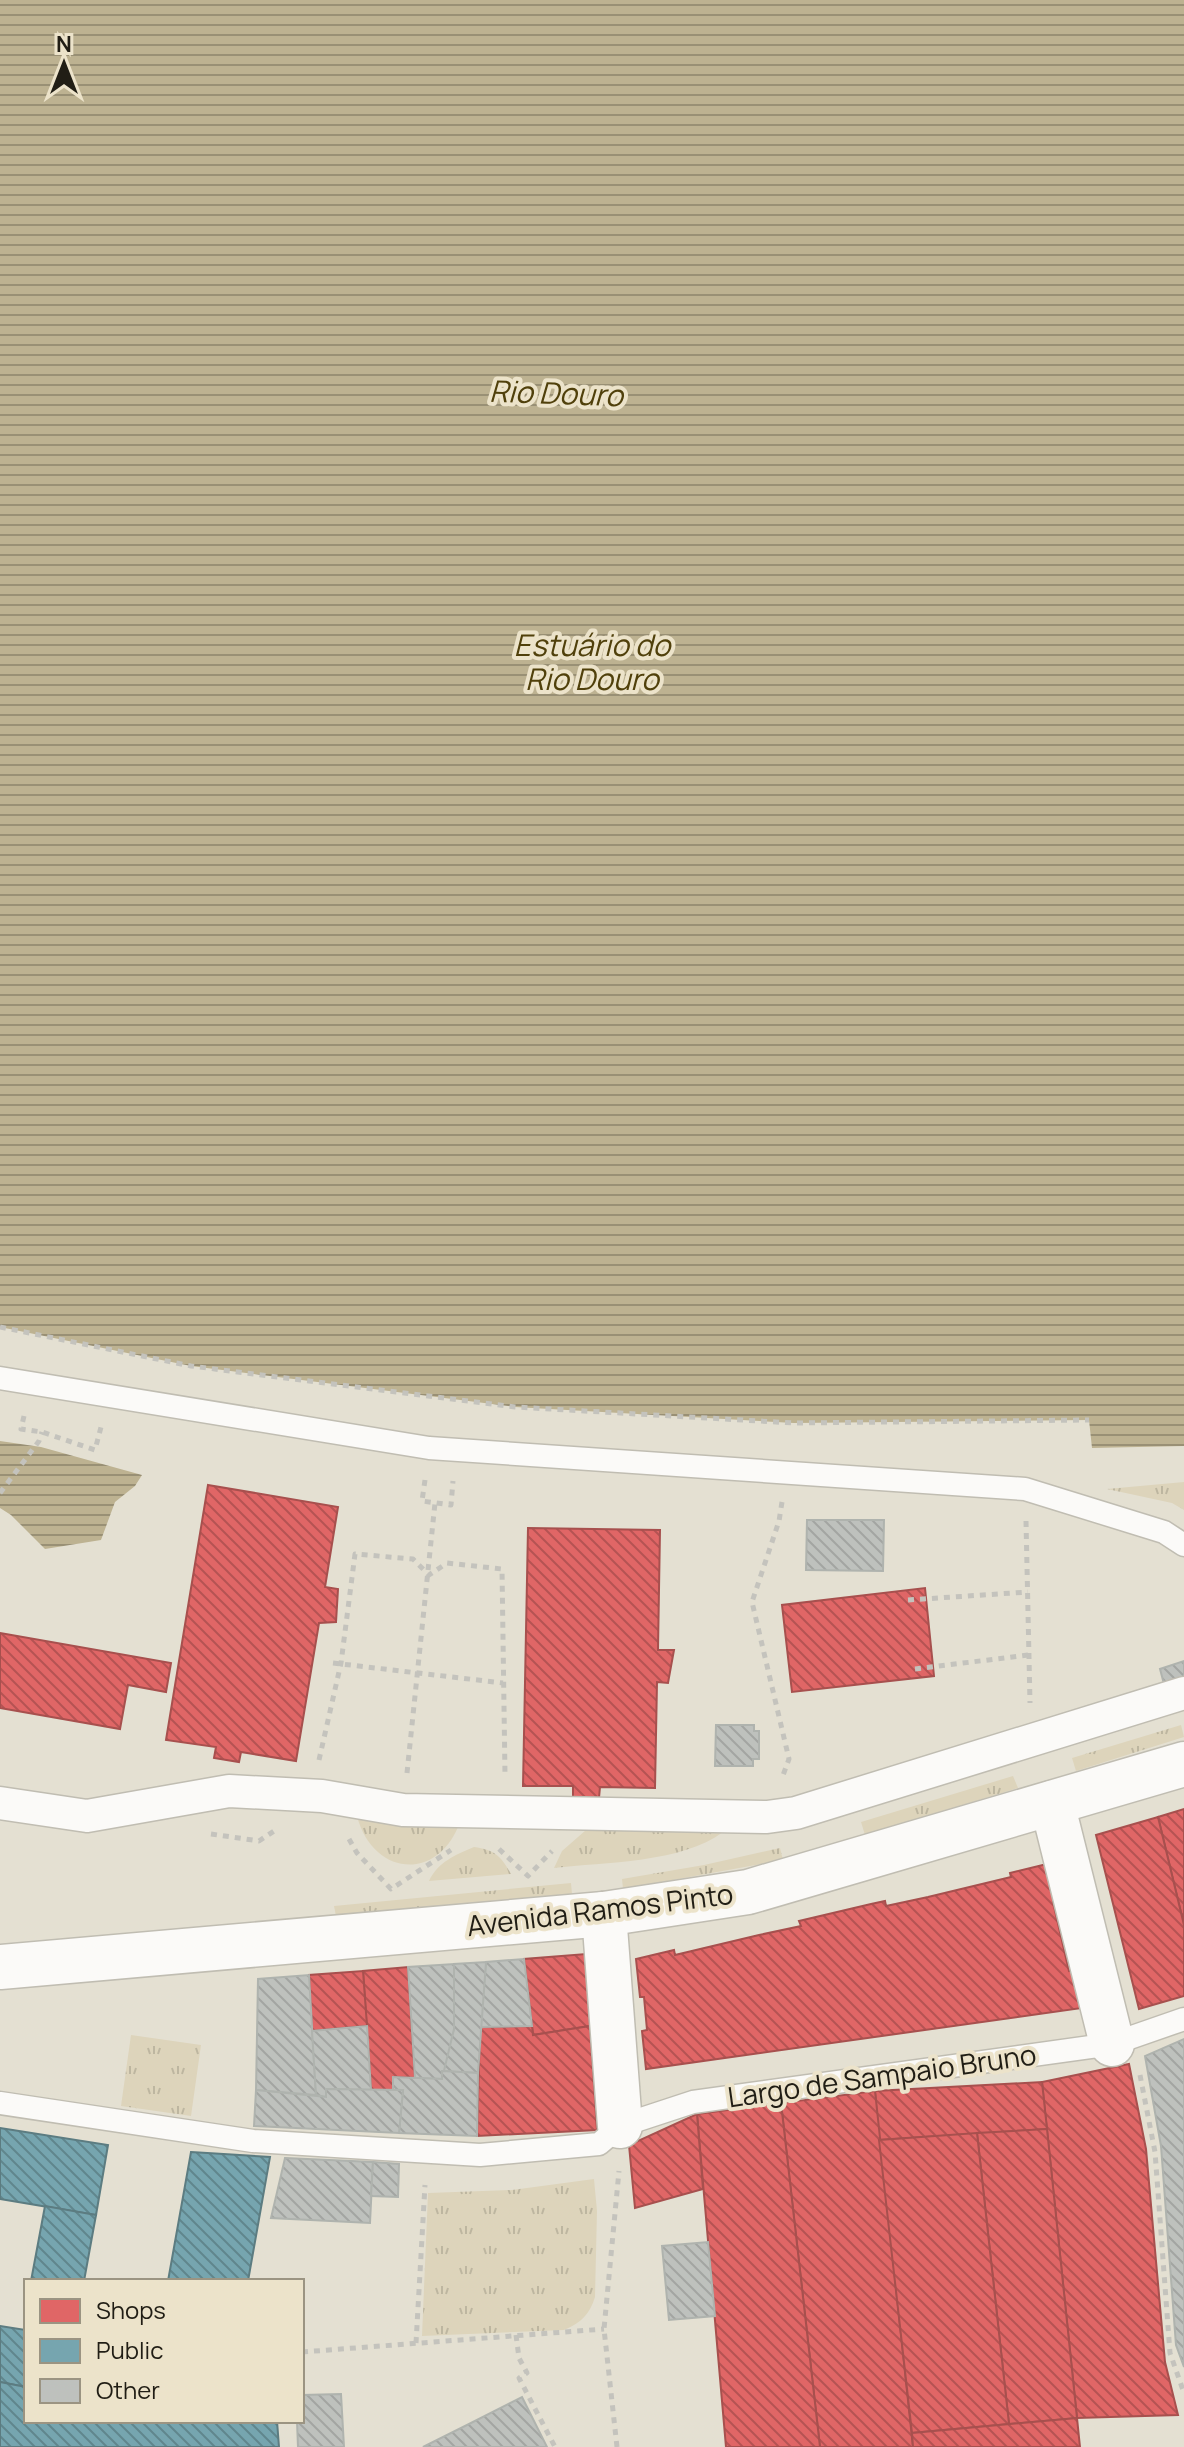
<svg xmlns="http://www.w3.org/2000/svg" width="1184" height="2447" font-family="Manrope,sans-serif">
<defs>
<pattern id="grass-tufts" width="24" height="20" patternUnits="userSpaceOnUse" patternTransform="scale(2)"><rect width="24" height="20" fill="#ddd4bb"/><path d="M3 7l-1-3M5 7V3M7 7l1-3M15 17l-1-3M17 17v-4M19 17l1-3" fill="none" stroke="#bdb6a0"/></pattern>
<pattern id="water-rules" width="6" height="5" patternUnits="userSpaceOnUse" patternTransform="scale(2)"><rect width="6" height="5" fill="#bdb291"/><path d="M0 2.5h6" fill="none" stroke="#999075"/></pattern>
<pattern id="shops-back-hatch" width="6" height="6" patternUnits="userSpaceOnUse" patternTransform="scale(2)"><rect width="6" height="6" fill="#e06666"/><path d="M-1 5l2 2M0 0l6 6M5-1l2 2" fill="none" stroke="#b55353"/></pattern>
<pattern id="public-back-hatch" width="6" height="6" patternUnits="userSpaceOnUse" patternTransform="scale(2)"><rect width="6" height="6" fill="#76a5af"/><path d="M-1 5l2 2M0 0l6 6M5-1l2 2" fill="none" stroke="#60868d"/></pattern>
<pattern id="building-back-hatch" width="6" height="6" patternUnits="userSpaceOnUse" patternTransform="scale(2)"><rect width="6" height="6" fill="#bec1bd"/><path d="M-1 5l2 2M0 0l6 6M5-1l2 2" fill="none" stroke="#a3a5a2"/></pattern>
</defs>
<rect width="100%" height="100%" fill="#e4e0d2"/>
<g fill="url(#grass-tufts)">
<path d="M 1184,1482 L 1184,1510 L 1172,1503 L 1107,1489 Z"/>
<path d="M 1181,1725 L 1184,1737 L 1076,1771 L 1072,1758 Z"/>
<path d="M 1013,1776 L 1018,1788 L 865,1835 L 861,1822 Z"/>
<path d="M 357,1816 L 458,1827 C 434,1883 372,1874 357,1816 Z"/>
<path d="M 586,1830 L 723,1832 C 682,1863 605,1862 554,1868 L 562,1851 Z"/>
<path d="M 474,1847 C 495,1850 501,1856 511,1874 L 429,1881 C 438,1862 455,1855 474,1847 Z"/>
<path d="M 780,1848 L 783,1860 L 623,1889 L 622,1879 L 704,1865 Z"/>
<path d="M 571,1883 L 572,1894 L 336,1916 L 334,1906 Z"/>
<path d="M 131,2035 L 201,2045 L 191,2116 L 121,2106 Z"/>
<path d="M 594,2179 L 597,2211 L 595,2297 C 590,2314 581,2323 564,2330 L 422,2336 L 428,2193 L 512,2190 Z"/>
</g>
<g fill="url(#water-rules)">
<path d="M 0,0 L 1184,0 L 1184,1446 L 1092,1448 L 1089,1420 L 794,1423 L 515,1407 L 191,1366 L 0,1327 Z"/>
<path d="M 0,1441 L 41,1447 L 142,1475 L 135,1486 L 115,1502 L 101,1540 L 45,1549 L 11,1515 L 0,1508 Z"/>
</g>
<g fill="url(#shops-back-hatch)" stroke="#a7504e" stroke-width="2">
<path d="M 208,1485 L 338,1507 L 325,1587 L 338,1589 L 336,1622 L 319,1623 L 296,1761 L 241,1752 L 239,1762 L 214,1758 L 216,1747 L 166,1740 Z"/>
<path d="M 528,1528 L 660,1530 L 658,1650 L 674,1650 L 668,1683 L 657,1682 L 655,1788 L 600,1787 L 599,1798 L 573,1797 L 573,1786 L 523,1786 Z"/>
<path d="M 925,1588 L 934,1676 L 792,1692 L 782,1605 Z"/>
<path d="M 0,1633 L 171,1663 L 166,1692 L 128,1685 L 120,1729 L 0,1708 Z"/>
<path d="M 1184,1809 L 1184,1925 L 1158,1817 Z"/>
<path d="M 1158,1817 L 1184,1925 L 1184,1996 L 1139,2009 L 1096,1835 Z"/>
<path d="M 1047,1864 L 1056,1901 L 1053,1902 L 1069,1971 L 1073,1970 L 1082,2008 L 646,2069 L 642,2031 L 647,2030 L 644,1997 L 640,1997 L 636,1959 L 674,1950 L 675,1955 L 759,1935 L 801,1926 L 799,1921 L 871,1904 L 885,1901 L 886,1906 L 928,1897 L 1011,1877 L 1010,1873 Z"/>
<path d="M 586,1954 L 590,2026 L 533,2035 L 524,1959 Z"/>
<path d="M 408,1967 L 415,2078 L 393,2077 L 393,2090 L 371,2090 L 363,1971 Z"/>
<path d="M 363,1971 L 367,2026 L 312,2031 L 309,1975 Z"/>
<path d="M 532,2026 L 533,2035 L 590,2026 L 597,2130 L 477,2136 L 480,2027 Z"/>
<path d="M 1129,2064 L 1146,2149 L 1165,2362 L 1178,2415 L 1077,2418 L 1042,2082 Z"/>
<path d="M 1042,2082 L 1047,2129 L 879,2140 L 875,2091 Z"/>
<path d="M 875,2091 L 913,2447 L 820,2447 L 781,2103 Z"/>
<path d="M 781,2103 L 820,2447 L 726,2447 L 697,2114 Z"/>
<path d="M 697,2114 L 703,2189 L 635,2208 L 629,2145 Z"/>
<path d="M 1047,2129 L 1077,2418 L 1009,2424 L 977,2133 Z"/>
<path d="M 977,2133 L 1009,2424 L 912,2433 L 879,2140 Z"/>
<path d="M 1077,2418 L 1080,2447 L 913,2447 L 912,2433 Z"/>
</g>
<g fill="url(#public-back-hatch)" stroke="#5c7c81" stroke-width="2">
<path d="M 0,2128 L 108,2145 L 96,2215 L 0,2199 Z"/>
<path d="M 191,2152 L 270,2157 L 248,2281 L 168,2281 Z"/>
<path d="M 45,2206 L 96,2215 L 84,2281 L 31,2281 Z"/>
<path d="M 0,2326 L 26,2330 L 26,2387 L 0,2382 Z"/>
<path d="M 0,2382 L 26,2387 L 26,2421 L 277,2421 L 279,2447 L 0,2447 Z"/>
</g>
<g fill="url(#building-back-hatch)" stroke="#afb3ae" stroke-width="2">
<path d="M 807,1520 L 884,1520 L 883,1571 L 806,1570 Z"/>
<path d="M 1184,1661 L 1184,1678 L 1164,1684 L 1160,1669 Z"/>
<path d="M 716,1725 L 754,1725 L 754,1731 L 759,1731 L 759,1759 L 753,1759 L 753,1766 L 715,1766 Z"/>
<path d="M 524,1959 L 532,2026 L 480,2027 L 486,1962 Z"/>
<path d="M 486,1962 L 478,2073 L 442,2071 L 454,2029 L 454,1964 Z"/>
<path d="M 454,1964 L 454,2029 L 442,2079 L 415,2078 L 408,1967 Z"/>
<path d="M 309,1975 L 316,2095 L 256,2090 L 258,1979 Z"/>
<path d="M 367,2026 L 371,2090 L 326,2089 L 326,2097 L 316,2095 L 312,2031 Z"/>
<path d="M 1184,2039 L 1184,2367 L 1176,2345 L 1161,2146 L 1145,2056 Z"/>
<path d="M 442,2071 L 478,2073 L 477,2136 L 399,2133 L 403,2090 L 393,2090 L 393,2077 L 442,2079 Z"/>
<path d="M 326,2089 L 403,2090 L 399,2133 L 254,2126 L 256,2090 L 326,2097 Z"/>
<path d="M 285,2158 L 373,2162 L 370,2223 L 271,2218 Z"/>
<path d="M 373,2162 L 399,2164 L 398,2197 L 371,2196 Z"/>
<path d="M 708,2242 L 715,2316 L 669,2320 L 662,2246 Z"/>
<path d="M 341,2394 L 344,2447 L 298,2447 L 297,2421 L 302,2421 L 302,2395 Z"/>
<path d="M 522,2397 L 547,2447 L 423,2447 L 469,2424 Z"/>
</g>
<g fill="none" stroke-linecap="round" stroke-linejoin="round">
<defs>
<g id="service">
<path d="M 0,1378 L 429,1448 L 1025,1489 L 1164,1532 L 1184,1545"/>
<path d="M 0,2103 L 253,2141 L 480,2155 L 599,2144 L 620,2126 L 693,2102 L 1112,2044 L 1184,2019"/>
</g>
<path id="pedestrian" d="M 0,1803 L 87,1816 L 229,1791 L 322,1796 L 403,1810 L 767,1817 L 796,1813 L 1184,1693"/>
<g id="minor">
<path d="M 1052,1803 L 1112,2044"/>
<path d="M 604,1914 L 620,2126"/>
<path d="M 0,1967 L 604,1914 L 748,1892 L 1184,1764"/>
</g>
</defs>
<use href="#service" stroke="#c0bdb2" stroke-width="25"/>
<use href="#pedestrian" stroke="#c0bdb2" stroke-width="35"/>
<use href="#minor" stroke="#c0bdb2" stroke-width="47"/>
<g stroke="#c4c3bd" stroke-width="5" stroke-dasharray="6 6" stroke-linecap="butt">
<path d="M 0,1327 L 191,1366 L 515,1407 L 794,1423 L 1089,1420"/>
<path d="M 24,1416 L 21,1429 L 42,1432 L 95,1450 L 101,1427"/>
<path d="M 425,1480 L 422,1501 L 451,1505 L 453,1481"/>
<path d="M 0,1493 L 39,1441 L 42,1432"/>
<path d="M 782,1502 L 779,1521 L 752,1602 L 789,1759 L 782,1778"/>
<path d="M 1026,1521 L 1030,1703"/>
<path d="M 908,1600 L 1028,1592"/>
<path d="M 333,1663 L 503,1683"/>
<path d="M 915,1669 L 1028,1655"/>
<path d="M 319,1760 L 341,1663 L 355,1554 L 413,1559 L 429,1575 L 447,1563 L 502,1569 L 505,1775"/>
<path d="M 407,1773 L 435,1503"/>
<path d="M 211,1834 L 259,1841 L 274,1831"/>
<path d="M 349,1839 L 357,1853 L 391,1889 L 451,1850"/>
<path d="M 499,1849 L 528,1876 L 552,1851"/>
<path d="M 1140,2075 L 1155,2152 L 1170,2353 L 1184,2393"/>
<path d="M 516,2335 L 519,2358 L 527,2373 L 519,2378 L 555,2447"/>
<path d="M 416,2343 L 425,2185"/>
<path d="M 302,2352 L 604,2329"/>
<path d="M 617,2447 L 604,2329 L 619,2171"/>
</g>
<use href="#service" stroke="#fbfaf8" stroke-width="22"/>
<use href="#pedestrian" stroke="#fbfaf8" stroke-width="32"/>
<use href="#minor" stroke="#fbfaf8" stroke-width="44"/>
</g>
<g text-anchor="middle" stroke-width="8" stroke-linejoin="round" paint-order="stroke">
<g font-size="28" fill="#211e15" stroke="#ece3ca">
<text transform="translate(600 1910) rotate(-7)" y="10">Avenida Ramos Pinto</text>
<text transform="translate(882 2076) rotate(-8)" y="10">Largo de Sampaio Bruno</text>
</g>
<g font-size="30" font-style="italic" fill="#50400b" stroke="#ece3ca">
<text transform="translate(556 394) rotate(2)" y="10">Rio Douro</text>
<text x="592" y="656">Estuário do<tspan x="592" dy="34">Rio Douro</tspan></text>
</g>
</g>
<rect x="24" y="2279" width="280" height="144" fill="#ece3ca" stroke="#9b9482" stroke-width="2"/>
<rect x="40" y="2299" width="40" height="24" fill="#e06666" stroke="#9b9482" stroke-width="2"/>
<text x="96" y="2319" font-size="24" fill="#211e15">Shops</text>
<rect x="40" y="2339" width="40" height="24" fill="#76a5af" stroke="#9b9482" stroke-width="2"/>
<text x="96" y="2359" font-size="24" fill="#211e15">Public</text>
<rect x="40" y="2379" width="40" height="24" fill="#bec1bd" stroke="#9b9482" stroke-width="2"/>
<text x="96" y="2399" font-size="24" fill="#211e15">Other</text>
<g transform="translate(64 64)" stroke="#ece3ca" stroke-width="6" paint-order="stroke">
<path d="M0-6L14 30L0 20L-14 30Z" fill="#211e15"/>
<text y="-12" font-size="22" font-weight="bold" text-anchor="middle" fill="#211e15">N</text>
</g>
</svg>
